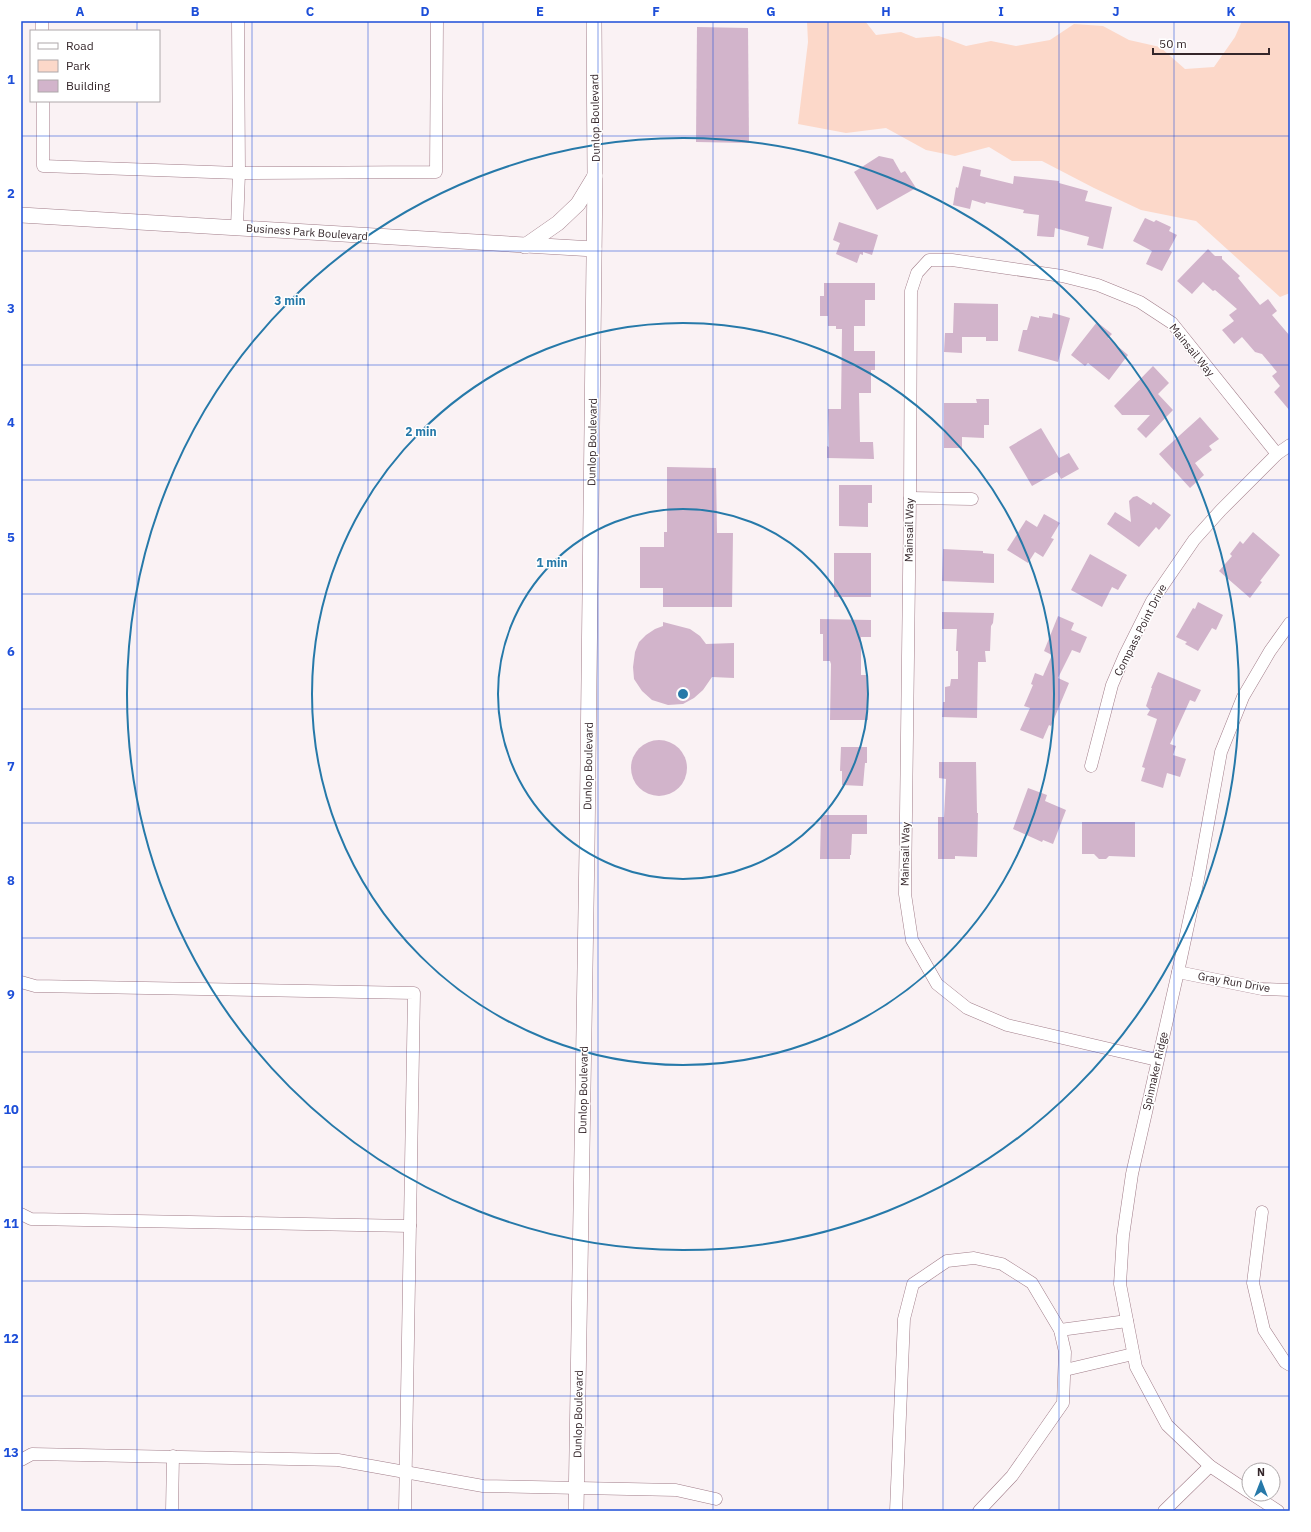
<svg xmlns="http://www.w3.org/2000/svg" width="1311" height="1532" font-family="'IBM Plex Sans',sans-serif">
<rect width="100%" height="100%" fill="#faf2f4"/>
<path fill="#fcd8c9" d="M 807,21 L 865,21 L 876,35 L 901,32 L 916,38 L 939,36 L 966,46 L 991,41 L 1016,46 L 1050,40 L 1074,24 L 1103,26 L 1129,40 L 1160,47 L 1185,69 L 1214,67 L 1235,37 L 1242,21 L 1290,21 L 1290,293 L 1280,297 L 1196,221 L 1141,210 L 1094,188 L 1042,161 L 1012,161 L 989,147 L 955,156 L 926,150 L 886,128 L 846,133 L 798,124 L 808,42 Z"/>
<g fill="#d2b4cb">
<path d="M 697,27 L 748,28 L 749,143 L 696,142 Z"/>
<path d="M 879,156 L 893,159 L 901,173 L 905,171 L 916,188 L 877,210 L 854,172 Z"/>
<path d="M 963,166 L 981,170 L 980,176 L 1013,184 L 1014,176 L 1059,181 L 1059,183 L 1088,191 L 1085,201 L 1112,207 L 1103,249 L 1087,245 L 1089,237 L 1055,228 L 1054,237 L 1050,237 L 1037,236 L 1039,215 L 1023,213 L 1024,210 L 986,202 L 985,204 L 972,200 L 970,209 L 953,205 L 956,187 L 958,188 Z"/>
<path d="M 1145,218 L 1154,222 L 1156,220 L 1171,227 L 1169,231 L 1177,235 L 1169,250 L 1172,252 L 1162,271 L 1146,264 L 1152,251 L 1133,241 Z"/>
<path d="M 839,222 L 878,235 L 872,255 L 863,252 L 863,255 L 860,254 L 857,263 L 836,254 L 840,243 L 833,240 Z"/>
<path d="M 1208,249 L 1215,256 L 1222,256 L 1222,259 L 1240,276 L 1238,278 L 1260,305 L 1268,299 L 1277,311 L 1272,315 L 1290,336 L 1290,411 L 1274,392 L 1280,386 L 1272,376 L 1277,372 L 1262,354 L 1255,352 L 1242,337 L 1234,344 L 1222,330 L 1234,321 L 1229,315 L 1237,309 L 1215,290 L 1213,291 L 1203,282 L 1192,294 L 1177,281 Z"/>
<path d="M 824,283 L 875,283 L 875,300 L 865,300 L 865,326 L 854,326 L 854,351 L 875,351 L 875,370 L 871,370 L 871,393 L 859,393 L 860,442 L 873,442 L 874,459 L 827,458 L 827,446 L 829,447 L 828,409 L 841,409 L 842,329 L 836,329 L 836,326 L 828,326 L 828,316 L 820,316 L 820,296 L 824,296 Z"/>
<path d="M 954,303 L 998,304 L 998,341 L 986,341 L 986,337 L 962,337 L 962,353 L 944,352 L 945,333 L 953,333 Z"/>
<path d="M 1053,313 L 1070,318 L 1058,362 L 1018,351 L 1023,330 L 1027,330 L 1031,316 L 1039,318 L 1039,316 L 1052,318 Z"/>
<path d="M 1097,322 L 1112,334 L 1108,338 L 1128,355 L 1109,380 L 1088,363 L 1085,366 L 1071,355 Z"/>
<path d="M 1153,366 L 1169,383 L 1158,394 L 1173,410 L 1146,438 L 1137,429 L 1150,415 L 1122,415 L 1114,406 Z"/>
<path d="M 976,399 L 989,399 L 989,425 L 984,425 L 984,438 L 962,437 L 962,448 L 944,448 L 944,403 L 977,403 Z"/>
<path d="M 1200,417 L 1219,439 L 1209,446 L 1212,450 L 1195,463 L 1204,475 L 1190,488 L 1159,454 Z"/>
<path d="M 1041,428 L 1059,458 L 1069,453 L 1079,469 L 1061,479 L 1057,472 L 1032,486 L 1009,447 Z"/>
<path d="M 667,467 L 716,468 L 717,533 L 733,533 L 732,607 L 663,607 L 663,588 L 640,588 L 640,547 L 664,547 L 664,532 L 667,532 Z"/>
<path d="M 839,485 L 872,485 L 872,503 L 868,503 L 868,527 L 839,526 Z"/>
<path d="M 1137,496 L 1151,505 L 1153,502 L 1171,515 L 1159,530 L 1156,527 L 1139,547 L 1107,524 L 1115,512 L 1131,522 L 1129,501 L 1133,497 Z"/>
<path d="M 1044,514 L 1060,523 L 1051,538 L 1054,539 L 1043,557 L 1035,552 L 1028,563 L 1007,550 L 1026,520 L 1037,527 Z"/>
<path d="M 1253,532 L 1280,555 L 1260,581 L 1262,582 L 1250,598 L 1219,571 L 1232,556 L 1230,554 L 1240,541 L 1243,544 Z"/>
<path d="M 943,549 L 983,551 L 983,553 L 994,554 L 994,583 L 942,581 Z"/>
<rect x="834" y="553" width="37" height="44"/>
<path d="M 1090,554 L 1127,575 L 1118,590 L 1112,587 L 1102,607 L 1071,590 Z"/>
<path d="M 1198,602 L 1223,615 L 1216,630 L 1212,628 L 1198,651 L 1185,644 L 1187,642 L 1176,637 L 1193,608 L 1195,609 Z"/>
<path d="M 942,612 L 994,613 L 993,623 L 991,626 L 990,651 L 985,651 L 986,662 L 978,662 L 977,718 L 942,717 L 943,702 L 945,702 L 945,687 L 950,686 L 951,679 L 958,679 L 958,651 L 956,651 L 957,629 L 942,629 Z"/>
<path d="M 1058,616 L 1074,623 L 1071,630 L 1087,637 L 1080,653 L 1072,650 L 1058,678 L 1069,683 L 1051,726 L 1049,725 L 1043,739 L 1020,730 L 1030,708 L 1024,706 L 1033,685 L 1031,684 L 1035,673 L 1043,676 L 1052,655 L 1044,651 Z"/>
<path d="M 820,619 L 871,620 L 871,637 L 861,637 L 861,675 L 868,675 L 868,720 L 830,720 L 831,664 L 830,661 L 823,661 L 823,634 L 820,634 Z"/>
<path d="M 663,622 L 690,629 L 700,636 L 706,644 L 734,643 L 734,678 L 712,677 L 703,690 L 694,698 L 683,704 L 668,705 L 652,700 L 642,691 L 634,679 L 633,667 L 635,652 L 639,642 L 646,635 L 655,629 L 663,626 Z"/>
<path d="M 1158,672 L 1201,690 L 1195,702 L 1190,700 L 1170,744 L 1176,746 L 1173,755 L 1186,759 L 1180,777 L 1167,773 L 1163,788 L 1141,781 L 1145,768 L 1142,767 L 1157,719 L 1147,715 L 1150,710 L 1146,706 L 1152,688 L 1151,688 Z"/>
<circle cx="659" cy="768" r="28"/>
<path d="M 841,747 L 867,747 L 867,763 L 865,763 L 863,786 L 842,785 L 842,771 L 840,771 Z"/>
<path d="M 939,762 L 976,762 L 977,813 L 978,813 L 977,857 L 955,856 L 955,859 L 938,859 L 938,817 L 944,817 L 946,779 L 939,778 Z"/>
<path d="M 1028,788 L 1047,795 L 1045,801 L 1066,810 L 1053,844 L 1043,840 L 1042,842 L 1013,829 Z"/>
<path d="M 821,815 L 867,815 L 867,834 L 852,834 L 851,855 L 850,855 L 850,859 L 820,859 Z"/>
<path d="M 1082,822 L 1135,822 L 1135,857 L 1109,856 L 1106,859 L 1099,859 L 1094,854 L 1082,854 Z"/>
</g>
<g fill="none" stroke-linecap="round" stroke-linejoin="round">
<defs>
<g id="minor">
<path d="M 42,21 L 42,31"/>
<path d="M 43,101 L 43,166 L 239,173 L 436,172 L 437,21"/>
<path d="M 237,227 L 239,173 L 238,21"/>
<path d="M 910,498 L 972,499"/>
<path d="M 1091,766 L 1112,685 L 1124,657 L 1152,601 L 1194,540 L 1221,510 L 1277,454 L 1290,445"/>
<path d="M 1178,972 L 1262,989 L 1290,990"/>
<path d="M 21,982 L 35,986 L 414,993 L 405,1511"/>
<path d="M 1157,1060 L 1007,1025 L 967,1008 L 937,984 L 912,940 L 905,894 L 910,498 L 911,291 L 917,273 L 929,260 L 952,260 L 1062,276 L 1098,285 L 1140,302 L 1172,323 L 1277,454"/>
<path d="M 1262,1212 L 1253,1283 L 1264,1330 L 1285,1362 L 1290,1365"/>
<path d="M 21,1214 L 31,1219 L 410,1226"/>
<path d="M 1060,1330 L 1127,1321"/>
<path d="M 1065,1370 L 1133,1354"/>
<path d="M 21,1460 L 32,1454 L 338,1460 L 483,1486 L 676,1490 L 716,1499"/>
<path d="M 1249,1492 L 1210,1466 L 1167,1425 L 1136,1367 L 1120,1284 L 1123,1236 L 1132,1174 L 1178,972 L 1198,879 L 1221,752 L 1243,697 L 1270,651 L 1290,623"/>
<path d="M 1252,1494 L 1278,1511"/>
<path d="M 172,1511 L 173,1456"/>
<path d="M 896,1511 L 904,1319 L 913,1284 L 947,1261 L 974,1258 L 1002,1264 L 1032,1283 L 1060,1330 L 1065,1352 L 1063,1403 L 1012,1476 L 979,1511"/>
<path d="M 1164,1511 L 1210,1466"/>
</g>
<g id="tertiary">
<path d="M 21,215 L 594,249"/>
<path d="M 525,246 L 558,223 L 578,204 L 595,176"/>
<path d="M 576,1511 L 587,848 L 595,175 L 594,21"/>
</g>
</defs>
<use href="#minor" stroke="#a17d89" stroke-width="13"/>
<use href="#tertiary" stroke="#a17d89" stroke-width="16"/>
<use href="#minor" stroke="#fff" stroke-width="12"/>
<use href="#tertiary" stroke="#fff" stroke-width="15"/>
</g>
<path fill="none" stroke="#1d4ed8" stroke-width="1" stroke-opacity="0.55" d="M 137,21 L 137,31M 252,21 L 252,1511M 368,21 L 368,1511M 483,21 L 483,1511M 598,21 L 598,1511M 713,21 L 713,1511M 828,21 L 828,1511M 943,21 L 943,1511M 1059,21 L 1059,1511M 1174,21 L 1174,1511M 137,101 L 137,1511M 21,136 L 1290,136M 21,251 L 1290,251M 21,365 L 1290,365M 21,480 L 1290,480M 21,594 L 1290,594M 21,709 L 1290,709M 21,823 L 1290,823M 21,938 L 1290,938M 21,1052 L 1290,1052M 21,1167 L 1290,1167M 21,1281 L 1290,1281M 21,1396 L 1290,1396"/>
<g fill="none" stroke="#2679a9" stroke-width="2">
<circle cx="683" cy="694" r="185"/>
<circle cx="683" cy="694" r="371"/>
<circle cx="683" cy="694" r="556"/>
</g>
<g text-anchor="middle" stroke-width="3" stroke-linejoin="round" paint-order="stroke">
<g font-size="11" fill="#34262a" stroke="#fff">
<text transform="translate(595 118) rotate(-91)" y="4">Dunlop Boulevard</text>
<text transform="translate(307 232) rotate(4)" y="4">Business Park Boulevard</text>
<text transform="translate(1192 350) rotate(51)" y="4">Mainsail Way</text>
<text transform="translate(592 442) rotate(-89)" y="4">Dunlop Boulevard</text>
<text transform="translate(909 530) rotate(-89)" y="4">Mainsail Way</text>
<text transform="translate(1140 630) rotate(-63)" y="4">Compass Point Drive</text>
<text transform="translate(588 766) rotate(-89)" y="4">Dunlop Boulevard</text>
<text transform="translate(905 854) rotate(-89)" y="4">Mainsail Way</text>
<text transform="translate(1234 982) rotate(10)" y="4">Gray Run Drive</text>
<text transform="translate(1155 1071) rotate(-77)" y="4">Spinnaker Ridge</text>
<text transform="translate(583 1090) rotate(-89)" y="4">Dunlop Boulevard</text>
<text transform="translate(578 1414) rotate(-89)" y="4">Dunlop Boulevard</text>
</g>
</g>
<circle cx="683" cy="694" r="6" fill="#2679a9" stroke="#fff" stroke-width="2"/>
<g font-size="12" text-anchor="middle" font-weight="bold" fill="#2679a9" stroke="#fff" stroke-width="3" stroke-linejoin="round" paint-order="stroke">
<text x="290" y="305">3 min</text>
<text x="421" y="436">2 min</text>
<text x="552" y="567">1 min</text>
</g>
<rect width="1311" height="1532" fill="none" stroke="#ffffff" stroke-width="44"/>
<rect x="30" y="30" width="130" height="72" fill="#ffffff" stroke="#aea8aa"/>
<rect x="38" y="43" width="20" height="6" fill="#ffffff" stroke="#aea8aa"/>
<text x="66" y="50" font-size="12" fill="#34262a">Road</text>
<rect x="38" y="60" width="20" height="12" fill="#fcd8c9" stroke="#aea8aa"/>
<text x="66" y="70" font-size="12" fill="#34262a">Park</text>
<rect x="38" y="80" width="20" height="12" fill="#d2b4cb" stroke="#aea8aa"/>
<text x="66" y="90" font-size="12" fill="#34262a">Building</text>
<g transform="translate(1261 1482)"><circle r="19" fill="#ffffff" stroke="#aea8aa"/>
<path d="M0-3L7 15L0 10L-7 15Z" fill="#2679a9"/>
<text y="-6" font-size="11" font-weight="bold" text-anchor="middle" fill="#34262a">N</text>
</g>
<path d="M1153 48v6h116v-6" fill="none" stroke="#34262a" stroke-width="2"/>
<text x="1159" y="48" font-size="12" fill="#34262a" stroke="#ffffff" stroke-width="3" paint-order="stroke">50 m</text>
<rect x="22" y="22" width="1267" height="1488" fill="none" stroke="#1d4ed8" stroke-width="1.5"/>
<g font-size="13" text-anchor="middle" font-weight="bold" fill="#1d4ed8">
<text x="80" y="16">A</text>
<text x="195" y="16">B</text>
<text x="310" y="16">C</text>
<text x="425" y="16">D</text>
<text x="540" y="16">E</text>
<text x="656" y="16">F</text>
<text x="771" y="16">G</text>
<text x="886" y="16">H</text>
<text x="1001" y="16">I</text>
<text x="1116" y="16">J</text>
<text x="1231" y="16">K</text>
<text x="11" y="84">1</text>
<text x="11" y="198">2</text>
<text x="11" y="313">3</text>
<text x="11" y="427">4</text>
<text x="11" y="542">5</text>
<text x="11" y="656">6</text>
<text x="11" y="771">7</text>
<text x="11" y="885">8</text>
<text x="11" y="999">9</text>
<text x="11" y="1114">10</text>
<text x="11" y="1228">11</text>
<text x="11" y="1343">12</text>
<text x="11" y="1457">13</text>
</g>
</svg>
